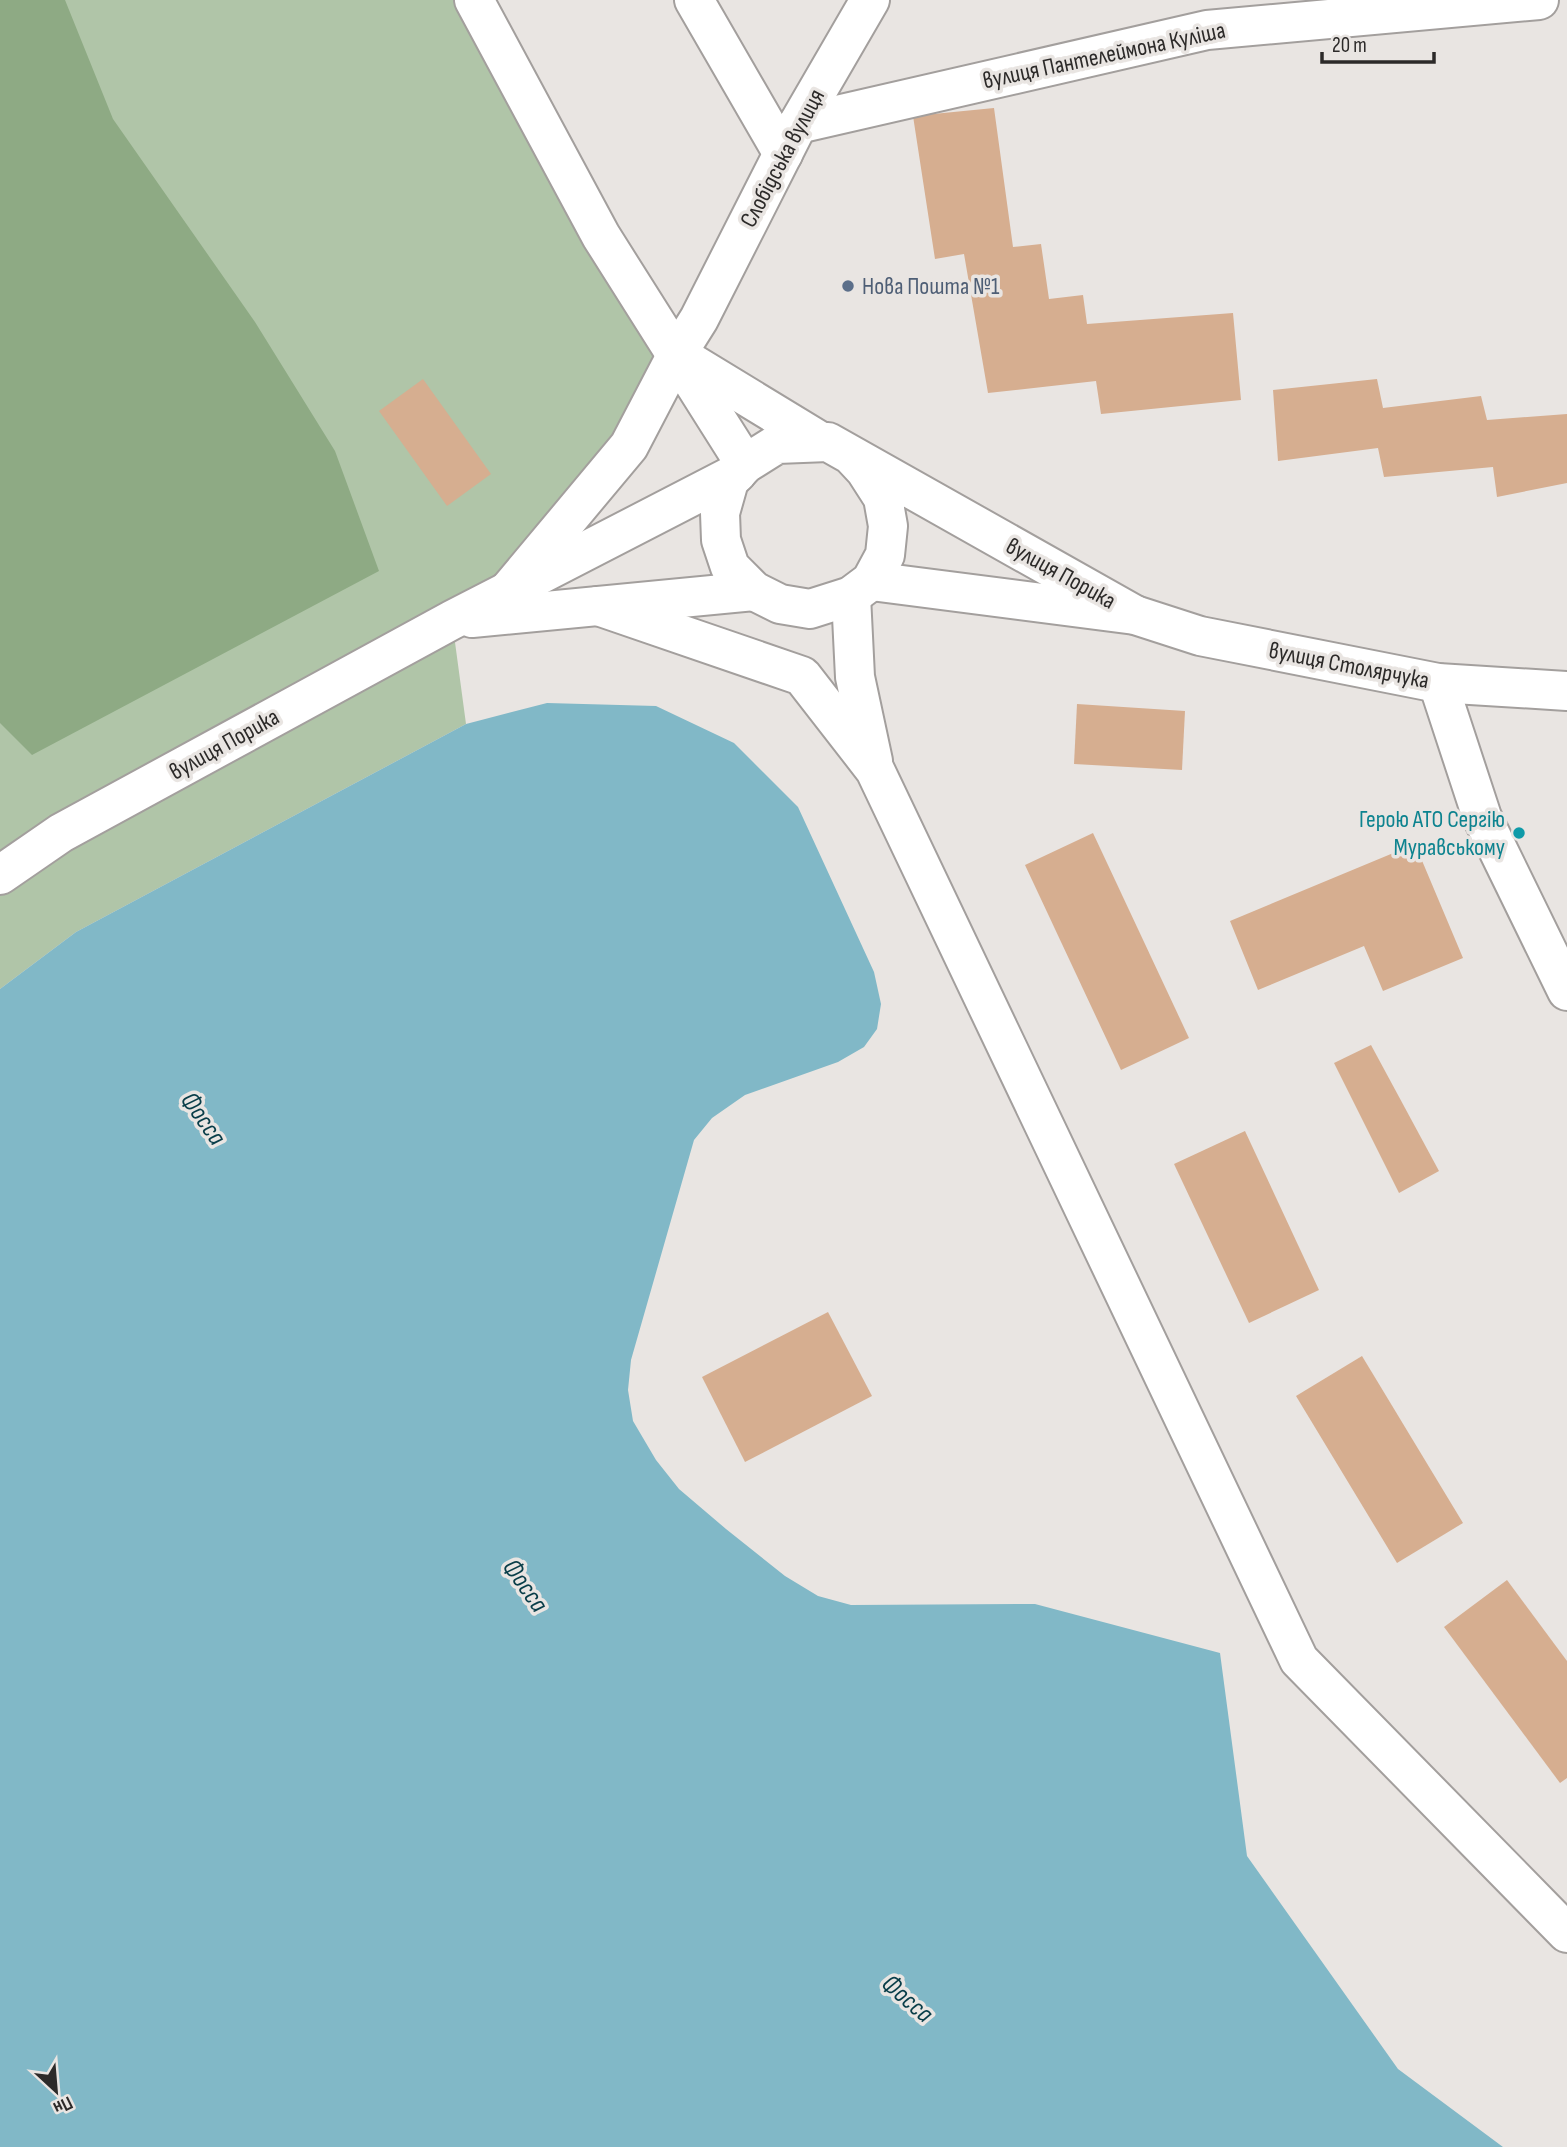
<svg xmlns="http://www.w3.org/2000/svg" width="1567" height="2147" font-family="'Sofia Sans Condensed',sans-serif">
<rect width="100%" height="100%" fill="#e9e5e2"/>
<path fill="#b0c5a8" d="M 0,0 L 474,0 L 677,354 L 629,446 L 452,620 L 466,724 L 76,932 L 0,989 Z"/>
<path fill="#8eaa84" d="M 0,0 L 65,0 L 113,119 L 255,322 L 335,451 L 379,571 L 32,755 L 0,723 Z"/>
<path fill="#81b8c7" d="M 547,703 L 656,706 L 734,743 L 798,807 L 874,972 L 881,1004 L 877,1029 L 864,1047 L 838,1062 L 745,1095 L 712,1118 L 694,1140 L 631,1360 L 628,1390 L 633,1421 L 656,1460 L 679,1489 L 726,1529 L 785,1576 L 818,1596 L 851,1605 L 1035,1604 L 1220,1653 L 1247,1856 L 1398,2069 L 1503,2147 L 0,2147 L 0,989 L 76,932 L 466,724 Z"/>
<g fill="#d6ae90">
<path d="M 994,108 L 1013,247 L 1041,244 L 1049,299 L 1083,295 L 1087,324 L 1233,313 L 1241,400 L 1101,414 L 1096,381 L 988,393 L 964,254 L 935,259 L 913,116 Z"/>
<path d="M 423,379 L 491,474 L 447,506 L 379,411 Z"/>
<path d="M 1377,379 L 1383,408 L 1481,396 L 1487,420 L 1567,414 L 1567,483 L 1497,497 L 1493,467 L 1384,477 L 1378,448 L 1278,461 L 1273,390 Z"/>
<path d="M 1077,704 L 1185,711 L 1182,770 L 1074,764 Z"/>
<path d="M 1093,833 L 1189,1038 L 1121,1070 L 1025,865 Z"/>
<path d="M 1415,844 L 1463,958 L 1383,991 L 1364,946 L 1258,990 L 1230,921 Z"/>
<path d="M 1371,1045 L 1439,1171 L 1399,1193 L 1334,1063 Z"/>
<path d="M 1245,1131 L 1319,1290 L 1249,1323 L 1174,1164 Z"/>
<path d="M 828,1312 L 872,1396 L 745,1462 L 702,1377 Z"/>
<path d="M 1362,1356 L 1463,1523 L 1397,1563 L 1296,1396 Z"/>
<path d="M 1507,1580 L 1567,1661 L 1567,1778 L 1560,1783 L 1444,1627 Z"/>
</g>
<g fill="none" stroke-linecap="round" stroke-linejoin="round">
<defs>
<g id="minor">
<path d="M 474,0 L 601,236 L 745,464"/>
<path d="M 694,0 L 783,154"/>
<path d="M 798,124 L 1207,30 L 1539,0"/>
<path d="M 685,359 L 818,440"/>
<path d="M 508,591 L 629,446 L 677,354 L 699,319 L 798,124 L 870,0"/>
<path d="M 851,596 L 855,677 L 873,761"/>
<path d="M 598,606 L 802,676 L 875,770 L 1299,1660 L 1567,1933"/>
<path d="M 1438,683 L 1482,817 L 1567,991"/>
</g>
<g id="major">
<path d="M 851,455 L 865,470 L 883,498 L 888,526 L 885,555 L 871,581 L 851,596 L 810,609 L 780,604 L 754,591 L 730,567 L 721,540 L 720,513 L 729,481 L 745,464 L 777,444 L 828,442 L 1135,615"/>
<path d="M 871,581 L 1135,615 L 1200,636 L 1438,683 L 1567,691"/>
<path d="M 472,618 L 754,591"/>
<path d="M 0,875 L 61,833 L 452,620 L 737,473"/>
</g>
</defs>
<use href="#minor" stroke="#a39f9d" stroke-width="42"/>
<use href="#major" stroke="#a39f9d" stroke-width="42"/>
<use href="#minor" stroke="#fff" stroke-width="38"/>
<use href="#major" stroke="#fff" stroke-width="38"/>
</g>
<circle fill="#5c6f8a" stroke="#e9e5e2" stroke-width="2.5" cx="848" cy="286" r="7"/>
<circle fill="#0f9aa8" stroke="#e9e5e2" stroke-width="2.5" cx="1519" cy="833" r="7"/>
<g text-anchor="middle" stroke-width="7" stroke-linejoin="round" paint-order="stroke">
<g font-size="24" fill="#2c2a29" stroke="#e9e5e2">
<text transform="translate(1104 55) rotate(-12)" y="8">вулиця Пантелеймона Куліша</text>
<text transform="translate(782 158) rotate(-62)" y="8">Слобідська вулиця</text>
<text transform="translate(1061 573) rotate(29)" y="8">вулиця Порика</text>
<text transform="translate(1349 665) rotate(11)" y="8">вулиця Столярчука</text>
<text transform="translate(224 744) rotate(-29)" y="8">вулиця Порика</text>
</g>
<g font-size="24" fill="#4e5e75" stroke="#e9e5e2" text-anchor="start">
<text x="862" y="294">Нова Пошта №1</text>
</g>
<g font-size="24" fill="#0d838f" stroke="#e9e5e2" text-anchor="end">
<text x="1505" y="827">Герою АТО Сергію<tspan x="1505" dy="28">Муравському</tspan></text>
</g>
<g font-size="26" font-style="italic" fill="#083d48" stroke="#e9e5e2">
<text transform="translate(204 1118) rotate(55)" y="9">Фосса</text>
<text transform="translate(526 1585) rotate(55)" y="9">Фосса</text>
<text transform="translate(908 1998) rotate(41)" y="9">Фосса</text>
</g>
</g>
<g transform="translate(56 2091) rotate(154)" stroke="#e9e5e2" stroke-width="5" paint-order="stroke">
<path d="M0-5L12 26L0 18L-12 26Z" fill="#2c2a29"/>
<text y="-10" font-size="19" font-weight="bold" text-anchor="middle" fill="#2c2a29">Пн</text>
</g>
<path d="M1322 52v10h112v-10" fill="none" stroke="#2c2a29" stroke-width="3.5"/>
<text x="1332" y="52" font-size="21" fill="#2c2a29" stroke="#e9e5e2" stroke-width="5" paint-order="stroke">20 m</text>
</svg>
